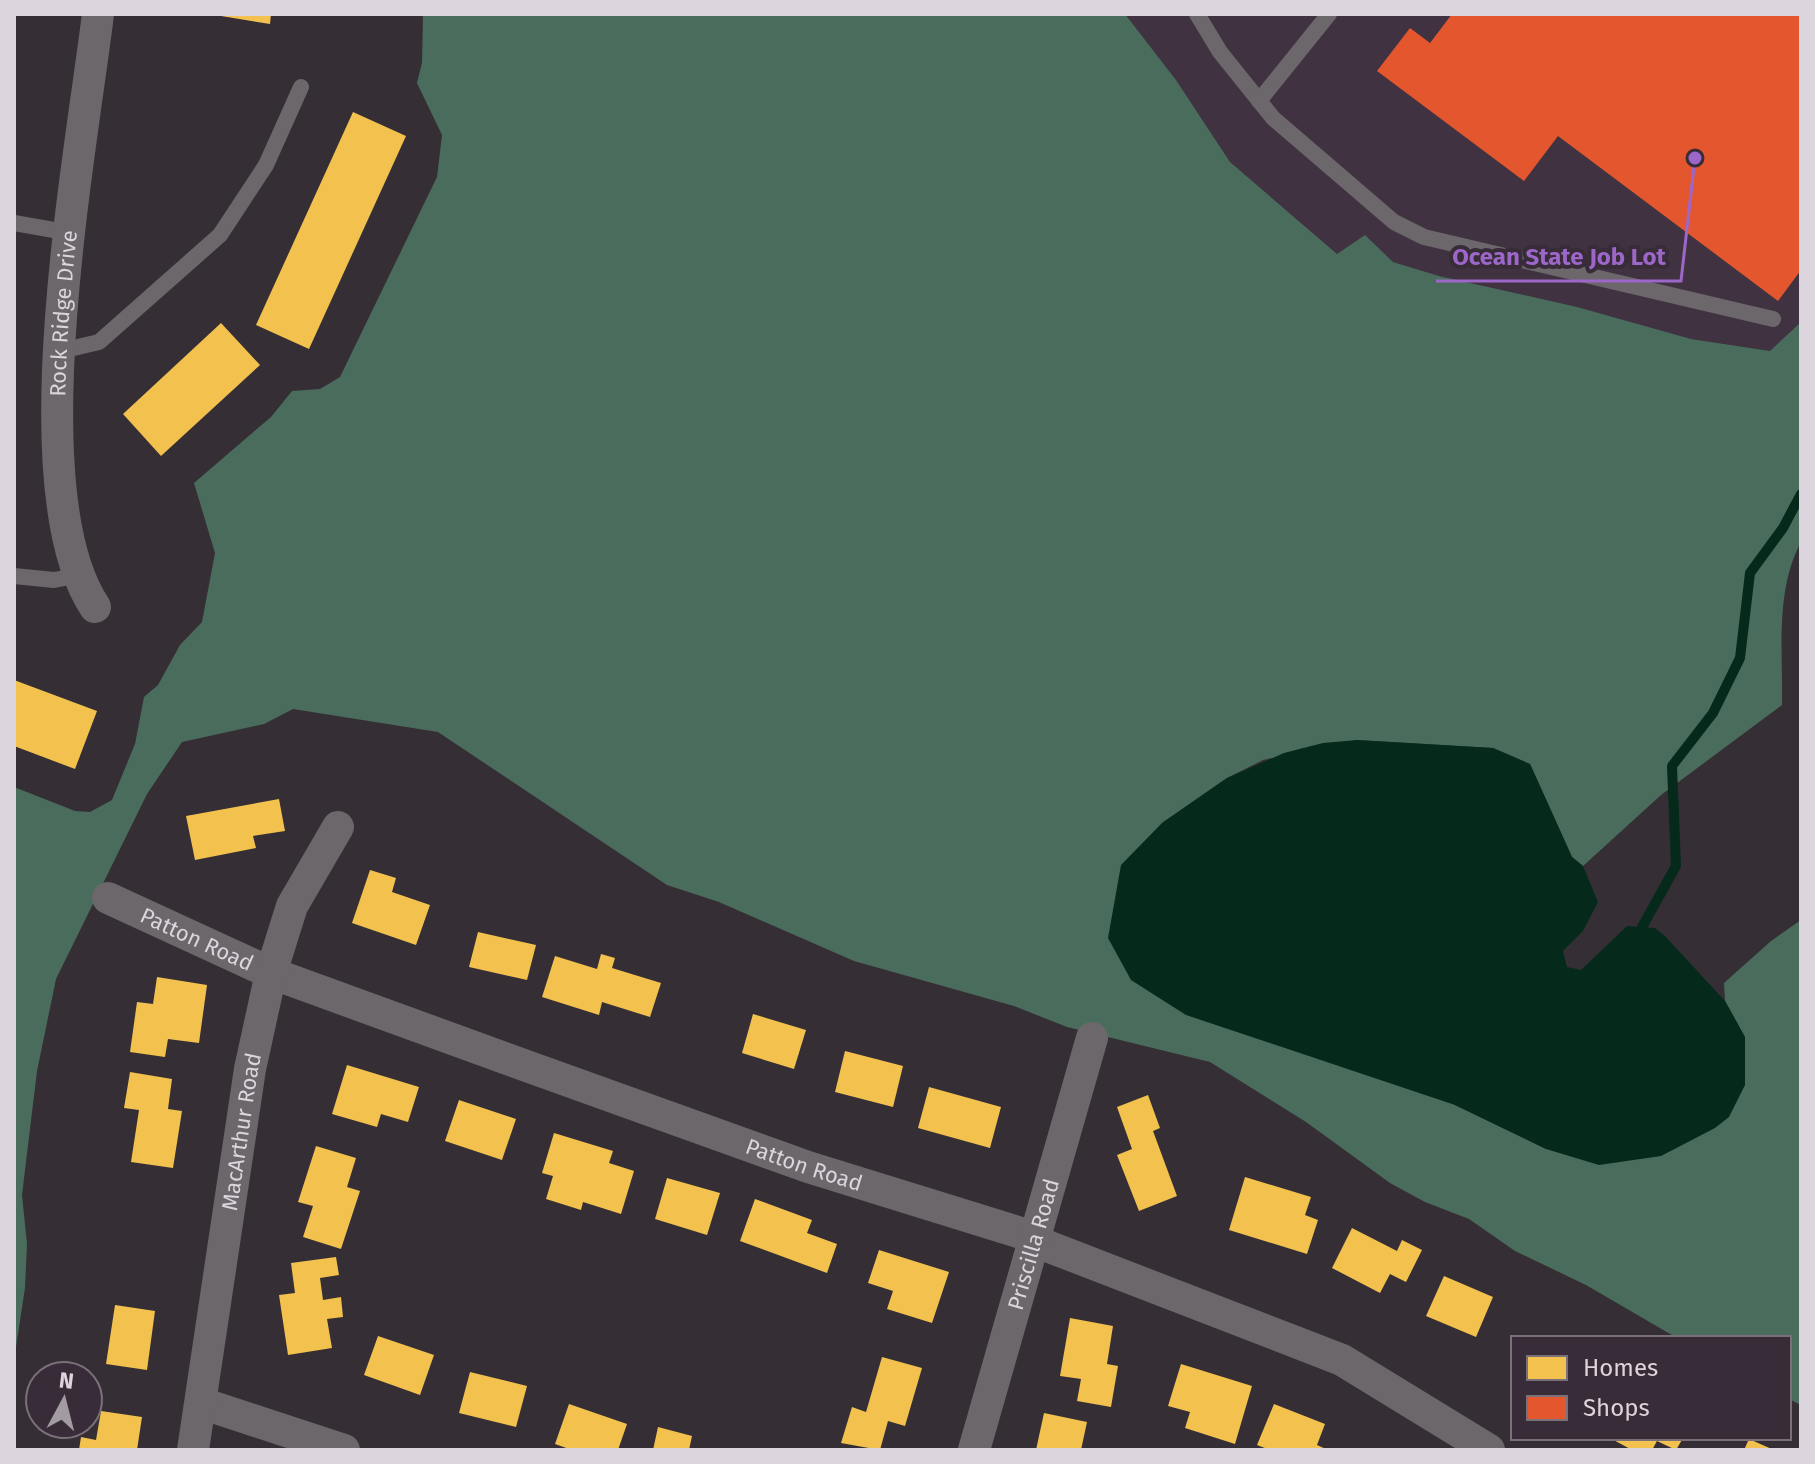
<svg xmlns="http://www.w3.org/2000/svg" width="1815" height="1464" font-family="'Fira Sans',sans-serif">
<rect width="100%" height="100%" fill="#352f35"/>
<path fill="#403241" d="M 1125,14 L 1801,14 L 1801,322 L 1771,351 L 1691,339 L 1439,276 L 1393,262 L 1365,235 L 1337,254 L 1230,162 L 1176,80 Z"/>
<path fill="#4a6c5d" d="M 423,14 L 1125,14 L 1176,80 L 1230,162 L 1337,254 L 1365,235 L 1393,262 L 1439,276 L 1577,307 L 1691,339 L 1770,351 L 1801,322 L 1801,542 C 1775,590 1783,652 1782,705 L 1661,795 L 1583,866 L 1572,857 L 1530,764 L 1493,748 L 1357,740 L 1263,760 L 1227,778 L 1162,823 L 1455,1105 L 1546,1149 L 1745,1037 L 1725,1001 L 1724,983 L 1771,941 L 1801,920 L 1801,1405 L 1789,1399 L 1789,1338 L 1677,1338 L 1586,1285 L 1515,1251 L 1469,1219 L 1425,1202 L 1390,1183 L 1306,1122 L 1210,1062 L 1067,1027 L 1014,1006 L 854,961 L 719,902 L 667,885 L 438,732 L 293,709 L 264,724 L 182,742 L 147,794 L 56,979 L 37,1071 L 22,1195 L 27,1244 L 25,1288 L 14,1360 L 14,787 L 75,811 L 90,812 L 112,800 L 135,744 L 144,697 L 158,685 L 180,645 L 202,622 L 215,553 L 194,483 L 271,417 L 292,391 L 320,389 L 340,377 L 437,177 L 442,135 L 417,83 L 422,63 Z"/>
<path fill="#052a1c" d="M 1357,740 L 1493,748 L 1530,764 L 1572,857 L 1583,866 L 1598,902 L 1583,931 L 1563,951 L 1567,967 L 1581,970 L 1627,926 L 1655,928 L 1665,936 L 1725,1001 L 1745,1037 L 1745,1085 L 1729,1117 L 1715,1128 L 1661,1156 L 1599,1165 L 1546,1149 L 1455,1105 L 1186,1015 L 1131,980 L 1108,938 L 1121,865 L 1162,823 L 1227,778 L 1284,753 L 1323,743 Z"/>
<g fill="#f2c14e">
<path d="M 209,14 L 271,14 L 270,24 Z"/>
<path d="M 353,112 L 406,136 L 309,349 L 256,325 Z"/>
<path d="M 221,323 L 260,365 L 161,456 L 123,414 Z"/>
<path d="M 14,680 L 97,711 L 75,769 L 14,746 Z"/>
<path d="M 279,799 L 285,831 L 253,836 L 256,848 L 195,860 L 186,816 Z"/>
<path d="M 370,870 L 396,878 L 392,892 L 430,905 L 416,945 L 352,923 Z"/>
<path d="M 478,932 L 536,945 L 527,980 L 469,967 Z"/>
<path d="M 601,954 L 615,958 L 612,968 L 661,983 L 650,1017 L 602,1002 L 599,1015 L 542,997 L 555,956 L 597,969 Z"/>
<path d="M 157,977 L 207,985 L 199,1043 L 168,1039 L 165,1057 L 130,1052 L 137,1002 L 153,1004 Z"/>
<path d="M 753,1014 L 806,1030 L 794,1069 L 742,1053 Z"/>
<path d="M 845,1051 L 903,1066 L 893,1107 L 835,1092 Z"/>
<path d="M 347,1065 L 419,1087 L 408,1122 L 381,1114 L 377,1127 L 332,1114 Z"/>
<path d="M 130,1072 L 172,1079 L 168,1109 L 182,1111 L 173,1168 L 131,1162 L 139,1110 L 124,1108 Z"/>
<path d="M 929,1087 L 1001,1107 L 990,1148 L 918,1128 Z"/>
<path d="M 1148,1095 L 1160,1128 L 1153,1131 L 1177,1196 L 1139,1211 L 1117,1155 L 1132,1149 L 1117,1107 Z"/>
<path d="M 459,1100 L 516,1119 L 502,1160 L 445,1141 Z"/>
<path d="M 554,1133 L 613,1151 L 609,1163 L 634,1171 L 621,1214 L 583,1202 L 581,1210 L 546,1199 L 553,1176 L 542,1173 Z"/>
<path d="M 316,1146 L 356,1158 L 347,1187 L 360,1191 L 341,1249 L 303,1237 L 313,1206 L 298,1202 Z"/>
<path d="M 1245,1177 L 1311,1197 L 1305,1215 L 1318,1220 L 1307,1254 L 1229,1230 Z"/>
<path d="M 667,1178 L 720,1193 L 707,1235 L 655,1219 Z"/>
<path d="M 755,1199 L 812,1220 L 807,1233 L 837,1244 L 827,1273 L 740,1241 Z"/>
<path d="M 1352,1228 L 1397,1251 L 1402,1240 L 1422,1250 L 1406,1282 L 1390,1274 L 1380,1293 L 1332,1268 Z"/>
<path d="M 879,1250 L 949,1272 L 932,1323 L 887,1309 L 893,1291 L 868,1283 Z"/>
<path d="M 336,1257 L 339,1275 L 320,1278 L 323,1300 L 341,1297 L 343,1317 L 327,1319 L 332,1348 L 288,1355 L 279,1295 L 295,1293 L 291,1263 Z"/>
<path d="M 1444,1276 L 1493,1297 L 1476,1337 L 1426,1316 Z"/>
<path d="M 115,1305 L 155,1311 L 147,1370 L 106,1364 Z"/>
<path d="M 1070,1318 L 1113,1326 L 1107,1364 L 1118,1366 L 1111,1407 L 1077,1401 L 1081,1379 L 1060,1376 Z"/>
<path d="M 378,1336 L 434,1355 L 420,1395 L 364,1375 Z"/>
<path d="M 882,1357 L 922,1368 L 905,1426 L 888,1421 L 880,1450 L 841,1443 L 852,1407 L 866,1412 Z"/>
<path d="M 1181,1364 L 1252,1386 L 1235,1444 L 1185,1428 L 1190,1412 L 1168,1406 Z"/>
<path d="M 470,1372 L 527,1386 L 516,1427 L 459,1413 Z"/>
<path d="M 569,1404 L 627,1424 L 618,1450 L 572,1450 L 555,1444 Z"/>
<path d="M 1274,1404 L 1325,1424 L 1317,1445 L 1328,1450 L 1270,1450 L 1257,1445 Z"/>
<path d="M 101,1411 L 142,1417 L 137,1450 L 79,1450 L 81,1437 L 96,1440 Z"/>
<path d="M 1044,1413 L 1087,1422 L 1081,1450 L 1036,1450 Z"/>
<path d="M 658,1427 L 692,1436 L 689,1450 L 653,1450 Z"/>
<path d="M 1610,1438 L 1683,1438 L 1676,1450 L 1657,1441 L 1652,1450 L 1632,1450 Z"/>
<path d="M 1749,1439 L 1774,1450 L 1744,1450 Z"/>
</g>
<path fill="#e4572e" d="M 1452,14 L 1801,14 L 1801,270 L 1778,301 L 1558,136 L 1524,181 L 1377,71 L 1410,28 L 1430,43 Z"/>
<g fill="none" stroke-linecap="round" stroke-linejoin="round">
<path stroke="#052a1c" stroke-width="10" d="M 1642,927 L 1676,866 L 1672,766 L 1713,713 L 1740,658 L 1750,573 L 1783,528 L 1801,494"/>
<g stroke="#6b676b" stroke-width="16">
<path d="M 1197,14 L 1220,52 L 1273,118 L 1394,222 L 1424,237 L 1773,319"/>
<path d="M 1259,101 L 1329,14"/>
<path d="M 14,223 L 71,233"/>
<path d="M 61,351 L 99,342 L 220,235 L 266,165 L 301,87"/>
<path d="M 14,576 L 54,580 L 80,575"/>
</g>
<g stroke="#6b676b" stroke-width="32">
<path id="s1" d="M 95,607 C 17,490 81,154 98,14"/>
<path id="s2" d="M 108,898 L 271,973 L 521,1064 L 808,1167 L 1034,1237 L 1047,1246 L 1342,1360 L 1489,1450"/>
<path d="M 201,1403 L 344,1450"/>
<path id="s3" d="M 193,1450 L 250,1069 L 271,973 L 292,906 L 338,827"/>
<path id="s4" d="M 974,1450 L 1092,1038"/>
</g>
</g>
<g text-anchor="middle" stroke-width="8" stroke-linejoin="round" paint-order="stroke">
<g font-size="22" fill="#ddd5dd" stroke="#382c38">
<text dy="8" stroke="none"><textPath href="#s1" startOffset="300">Rock Ridge Drive</textPath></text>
<text dy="8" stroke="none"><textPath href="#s2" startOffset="98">Patton Road</textPath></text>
<text dy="8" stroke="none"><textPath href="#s3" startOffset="322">MacArthur Road</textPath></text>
<text dy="8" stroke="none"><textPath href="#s2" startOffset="746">Patton Road</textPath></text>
<text dy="8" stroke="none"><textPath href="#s4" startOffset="214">Priscilla Road</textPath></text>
</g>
</g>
<path fill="none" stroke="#9d67ca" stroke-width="3" d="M1695 158L1681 281H1436"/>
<circle fill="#9d67ca" stroke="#382c38" stroke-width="3" cx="1695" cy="158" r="8"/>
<g font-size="24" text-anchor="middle" font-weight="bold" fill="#9d67ca" stroke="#382c38" stroke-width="8" stroke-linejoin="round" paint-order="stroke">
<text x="1559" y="265">Ocean State Job Lot</text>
</g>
<rect width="1815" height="1464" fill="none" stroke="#ddd5dd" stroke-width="32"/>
<rect x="1511" y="1336" width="280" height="104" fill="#382c38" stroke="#7a707a" stroke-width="2"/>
<rect x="1527" y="1356" width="40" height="24" fill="#f2c14e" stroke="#7a707a" stroke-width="2"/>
<text x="1583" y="1376" font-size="24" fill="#ddd5dd">Homes</text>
<rect x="1527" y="1396" width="40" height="24" fill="#e4572e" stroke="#7a707a" stroke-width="2"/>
<text x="1583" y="1416" font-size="24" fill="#ddd5dd">Shops</text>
<g transform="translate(64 1400) rotate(7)"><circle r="38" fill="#382c38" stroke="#7a707a" stroke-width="2"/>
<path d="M0-6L14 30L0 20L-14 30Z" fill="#a29ba2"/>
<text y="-12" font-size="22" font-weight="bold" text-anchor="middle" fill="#ddd5dd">N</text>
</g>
</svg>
